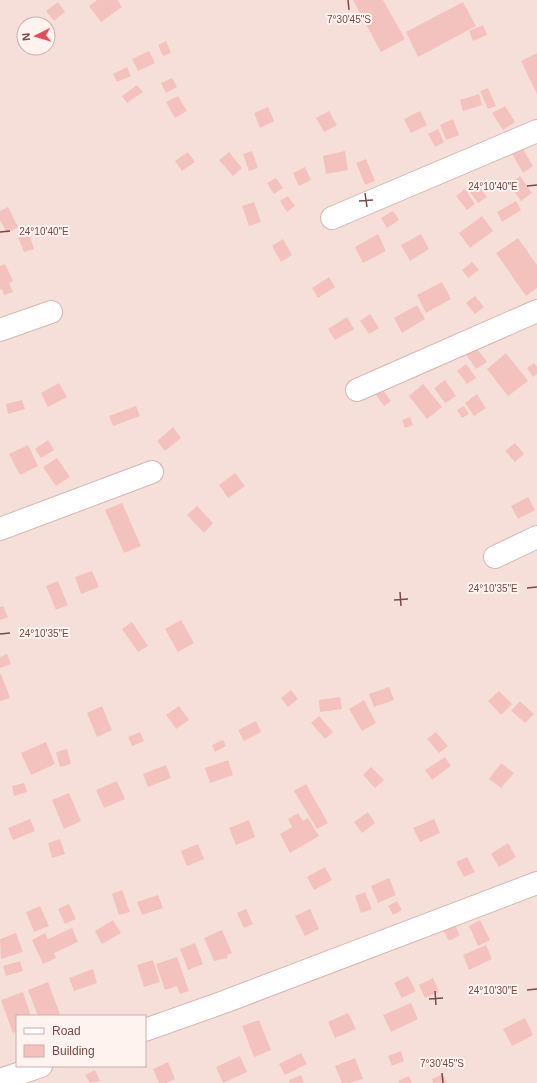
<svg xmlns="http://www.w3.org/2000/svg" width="537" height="1083" font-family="Arial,sans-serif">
<rect width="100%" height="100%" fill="#fdeee8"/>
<path fill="#f7dfd9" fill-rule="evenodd" d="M 0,0 L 537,0 L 537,1083 L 0,1083 ZM 24,24 L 48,24 L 48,48 L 24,48 ZM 17,1016 L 145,1016 L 145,1066 L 17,1066 Z"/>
<g fill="#f3c2be">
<path d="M 97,0 L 117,0 L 122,7 L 101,22 L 89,6 Z"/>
<path d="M 353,0 L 383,0 L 405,39 L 381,52 Z"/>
<path d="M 58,2 L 65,12 L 54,21 L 46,11 Z"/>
<path d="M 463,2 L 476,26 L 418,57 L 406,32 Z"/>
<path d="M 483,25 L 487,35 L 473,41 L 469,31 Z"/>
<path d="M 166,41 L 171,53 L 163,56 L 158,45 Z"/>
<path d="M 149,51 L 155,63 L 138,71 L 132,59 Z"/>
<path d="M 537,53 L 537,94 L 521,61 Z"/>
<path d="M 127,67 L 131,76 L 117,82 L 113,74 Z"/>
<path d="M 172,78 L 177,87 L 166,93 L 161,83 Z"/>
<path d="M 137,85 L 143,92 L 127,103 L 122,96 Z"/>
<path d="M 488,88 L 496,106 L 488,109 L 480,91 Z"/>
<path d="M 479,94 L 482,105 L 463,111 L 460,100 Z"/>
<path d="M 178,96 L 187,111 L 175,118 L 166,102 Z"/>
<path d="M 505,106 L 515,122 L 503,130 L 492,113 Z"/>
<path d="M 268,107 L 274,121 L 260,128 L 254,113 Z"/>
<path d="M 329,111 L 337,125 L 324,132 L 316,118 Z"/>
<path d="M 420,111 L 427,125 L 411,133 L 404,119 Z"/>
<path d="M 453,119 L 459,135 L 446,140 L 440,125 Z"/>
<path d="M 438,129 L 444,142 L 435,147 L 428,134 Z"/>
<path d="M 521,146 L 533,166 L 523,173 L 511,152 Z"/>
<path d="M 252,151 L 258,168 L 249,171 L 243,154 Z"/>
<path d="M 345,151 L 348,170 L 326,174 L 323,156 Z"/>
<path d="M 188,152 L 195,162 L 182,171 L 175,161 Z"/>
<path d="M 229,152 L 242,168 L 233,176 L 219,160 Z"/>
<path d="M 366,159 L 375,181 L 365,185 L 356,163 Z"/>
<path d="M 305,167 L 311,180 L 299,186 L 293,173 Z"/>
<path d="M 520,176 L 532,193 L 521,201 L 509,184 Z"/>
<path d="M 276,178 L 283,188 L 274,194 L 267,183 Z"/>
<path d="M 476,182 L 487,197 L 478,203 L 467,188 Z"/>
<path d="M 465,189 L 475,204 L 467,210 L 456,196 Z"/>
<path d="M 288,196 L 295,206 L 287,212 L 280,201 Z"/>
<path d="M 516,201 L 521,210 L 502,222 L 497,212 Z"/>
<path d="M 254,202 L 261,222 L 249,226 L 242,206 Z"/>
<path d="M 8,207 L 18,227 L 7,233 L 0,220 L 0,211 Z"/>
<path d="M 393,211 L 399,220 L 387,228 L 381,218 Z"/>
<path d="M 482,216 L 493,231 L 470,248 L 459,233 Z"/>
<path d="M 29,233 L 34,249 L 24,252 L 18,237 Z"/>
<path d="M 378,234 L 386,251 L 363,263 L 355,247 Z"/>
<path d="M 421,234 L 429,249 L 410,261 L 401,245 Z"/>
<path d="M 518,238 L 537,265 L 537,288 L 526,296 L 496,253 Z"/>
<path d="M 283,239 L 292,255 L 281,262 L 272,246 Z"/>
<path d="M 472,262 L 479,270 L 468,278 L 462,270 Z"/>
<path d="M 5,264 L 13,281 L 9,283 L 13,292 L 4,295 L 2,289 L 0,290 L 0,266 Z"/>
<path d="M 329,277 L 335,287 L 318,298 L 312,288 Z"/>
<path d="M 442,282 L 451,299 L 426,313 L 417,295 Z"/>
<path d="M 475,296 L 484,307 L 475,314 L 466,303 Z"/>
<path d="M 417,305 L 425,319 L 402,333 L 394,318 Z"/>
<path d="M 370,314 L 379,328 L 369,334 L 360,321 Z"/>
<path d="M 347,317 L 354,329 L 335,340 L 328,329 Z"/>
<path d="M 475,346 L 487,362 L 476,369 L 465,353 Z"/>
<path d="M 506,353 L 528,381 L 508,396 L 487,369 Z"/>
<path d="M 534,363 L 537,367 L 537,374 L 533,377 L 527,368 Z"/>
<path d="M 466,364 L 476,378 L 467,384 L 457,371 Z"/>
<path d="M 445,380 L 456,396 L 445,403 L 434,388 Z"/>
<path d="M 59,383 L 67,397 L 48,407 L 41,393 Z"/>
<path d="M 423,384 L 442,407 L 427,419 L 409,396 Z"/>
<path d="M 383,390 L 391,401 L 384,406 L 376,395 Z"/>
<path d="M 477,394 L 486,408 L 474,416 L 465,403 Z"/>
<path d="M 22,400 L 25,409 L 8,414 L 6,404 Z"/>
<path d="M 136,406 L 140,416 L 113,426 L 109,416 Z"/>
<path d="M 464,406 L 469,414 L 462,418 L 457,410 Z"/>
<path d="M 410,417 L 413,425 L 405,428 L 402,420 Z"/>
<path d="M 173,427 L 181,438 L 165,451 L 157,441 Z"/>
<path d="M 48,440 L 54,450 L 41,458 L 35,449 Z"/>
<path d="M 515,443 L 524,454 L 515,462 L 505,451 Z"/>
<path d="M 28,445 L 38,466 L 20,475 L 9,454 Z"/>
<path d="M 57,458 L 70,477 L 56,486 L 43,467 Z"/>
<path d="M 235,473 L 245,486 L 228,498 L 219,485 Z"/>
<path d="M 528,497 L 535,510 L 518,519 L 511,506 Z"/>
<path d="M 122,503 L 141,546 L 124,553 L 105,510 Z"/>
<path d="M 197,506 L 213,523 L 204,533 L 187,515 Z"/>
<path d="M 92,571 L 99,587 L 81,594 L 75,577 Z"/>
<path d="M 58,581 L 68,605 L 56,610 L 46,586 Z"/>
<path d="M 3,606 L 8,617 L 0,620 L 0,607 Z"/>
<path d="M 181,620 L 194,643 L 178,652 L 165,629 Z"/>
<path d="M 132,622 L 148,646 L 138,652 L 122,629 Z"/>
<path d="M 7,654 L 11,664 L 0,668 L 0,657 Z"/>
<path d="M 1,674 L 10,698 L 0,701 L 0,675 Z"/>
<path d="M 389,687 L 394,700 L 374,707 L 369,694 Z"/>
<path d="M 291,690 L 298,699 L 288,707 L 281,698 Z"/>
<path d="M 499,691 L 512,704 L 501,715 L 488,701 Z"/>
<path d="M 340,697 L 342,709 L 320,712 L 319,700 Z"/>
<path d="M 364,700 L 376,723 L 362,731 L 349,709 Z"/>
<path d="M 520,701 L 534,714 L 525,723 L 511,711 Z"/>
<path d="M 102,706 L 112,730 L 97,737 L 87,713 Z"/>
<path d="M 179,706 L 189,720 L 176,729 L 166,715 Z"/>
<path d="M 319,716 L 333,732 L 325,739 L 311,723 Z"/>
<path d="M 256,721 L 261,732 L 244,741 L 238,730 Z"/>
<path d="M 140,732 L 144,741 L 132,746 L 128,737 Z"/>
<path d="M 436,732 L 448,746 L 439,753 L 427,739 Z"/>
<path d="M 223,740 L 226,746 L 215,752 L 212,745 Z"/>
<path d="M 46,742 L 55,764 L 31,775 L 21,753 Z"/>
<path d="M 67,749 L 71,764 L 60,767 L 56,752 Z"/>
<path d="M 445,757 L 451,766 L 432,780 L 425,770 Z"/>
<path d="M 228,760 L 233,775 L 210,783 L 205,768 Z"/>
<path d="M 501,763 L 514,773 L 501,788 L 489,779 Z"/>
<path d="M 166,765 L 171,778 L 148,787 L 143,774 Z"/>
<path d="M 371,767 L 384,780 L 375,788 L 363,775 Z"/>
<path d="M 117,781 L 125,799 L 104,808 L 96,790 Z"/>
<path d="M 24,783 L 27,792 L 14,796 L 12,786 Z"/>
<path d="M 306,784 L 328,823 L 317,829 L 294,791 Z"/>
<path d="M 69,793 L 81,821 L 64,829 L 52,800 Z"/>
<path d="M 368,812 L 375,823 L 362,833 L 354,822 Z"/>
<path d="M 298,813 L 303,821 L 308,818 L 319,836 L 290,853 L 280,834 L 292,827 L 288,819 Z"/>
<path d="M 30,819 L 35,831 L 13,840 L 8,828 Z"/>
<path d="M 434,819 L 440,833 L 420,842 L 413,828 Z"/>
<path d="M 249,820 L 255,837 L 236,845 L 229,828 Z"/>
<path d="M 60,839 L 65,854 L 52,858 L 48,843 Z"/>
<path d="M 508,843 L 516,857 L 499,867 L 491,854 Z"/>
<path d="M 198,844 L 204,859 L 187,866 L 181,851 Z"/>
<path d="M 467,857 L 475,872 L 464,877 L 456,862 Z"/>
<path d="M 325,867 L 332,880 L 314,890 L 307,877 Z"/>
<path d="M 389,878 L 396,895 L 378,903 L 371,886 Z"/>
<path d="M 122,890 L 130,912 L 119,915 L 112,894 Z"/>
<path d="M 365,892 L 372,909 L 361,913 L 355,896 Z"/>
<path d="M 158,895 L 163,908 L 142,915 L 137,902 Z"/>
<path d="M 397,901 L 402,910 L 393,915 L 388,906 Z"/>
<path d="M 69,904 L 76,919 L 65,924 L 58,909 Z"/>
<path d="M 40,906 L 49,926 L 34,932 L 26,912 Z"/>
<path d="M 246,909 L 253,924 L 244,928 L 237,913 Z"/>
<path d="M 310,909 L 319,929 L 305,936 L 295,916 Z"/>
<path d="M 113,920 L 121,933 L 102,944 L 95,931 Z"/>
<path d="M 480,920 L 490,940 L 478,946 L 469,926 Z"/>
<path d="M 454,924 L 460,935 L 449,941 L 443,930 Z"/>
<path d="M 72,928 L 78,942 L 54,953 L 56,958 L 43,964 L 32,940 L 45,933 L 48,939 Z"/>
<path d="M 222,930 L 232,953 L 227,955 L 228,958 L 214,961 L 204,938 Z"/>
<path d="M 16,933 L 23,952 L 1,959 L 0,939 Z"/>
<path d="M 195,943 L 203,964 L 188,970 L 180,949 Z"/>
<path d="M 486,945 L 492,959 L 469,970 L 463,955 Z"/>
<path d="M 177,957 L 189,991 L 180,994 L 177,986 L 165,990 L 156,964 Z"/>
<path d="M 153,960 L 160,982 L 144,987 L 137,965 Z"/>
<path d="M 20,961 L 23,971 L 6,976 L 3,966 Z"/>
<path d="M 93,969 L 97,983 L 74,991 L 69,978 Z"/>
<path d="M 408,976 L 416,991 L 402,998 L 394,983 Z"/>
<path d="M 433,978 L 439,992 L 425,998 L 419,985 Z"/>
<path d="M 48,982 L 60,1014 L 54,1016 L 38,1016 L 28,990 Z"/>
<path d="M 23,992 L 31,1016 L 17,1016 L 17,1031 L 13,1033 L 1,1000 Z"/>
<path d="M 411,1003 L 418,1019 L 391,1032 L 383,1015 Z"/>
<path d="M 348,1013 L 356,1029 L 335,1038 L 328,1022 Z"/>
<path d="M 525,1018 L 533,1035 L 512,1046 L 503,1029 Z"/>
<path d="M 259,1020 L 271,1050 L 254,1057 L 242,1026 Z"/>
<path d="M 401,1051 L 404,1061 L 392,1066 L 388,1056 Z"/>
<path d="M 301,1053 L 307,1064 L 285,1075 L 279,1064 Z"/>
<path d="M 240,1056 L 247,1072 L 223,1083 L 216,1067 Z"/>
<path d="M 355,1058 L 363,1079 L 350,1083 L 342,1083 L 335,1066 Z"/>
<path d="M 168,1062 L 175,1079 L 166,1083 L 159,1083 L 153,1069 Z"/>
<path d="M 95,1070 L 100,1081 L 90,1083 L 85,1075 Z"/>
<path d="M 443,1074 L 447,1083 L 433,1083 L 432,1079 Z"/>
<path d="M 301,1075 L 304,1083 L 290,1083 L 289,1080 Z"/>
<path d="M 409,1076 L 412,1083 L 399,1083 L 398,1081 Z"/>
</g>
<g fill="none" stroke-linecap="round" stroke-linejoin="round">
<defs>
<g id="minor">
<path d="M 332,218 L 537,131"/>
<path d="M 0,330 L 51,312"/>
<path d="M 357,390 L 537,311"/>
<path d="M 0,529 L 152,472"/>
<path d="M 495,557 L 537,537"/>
<path d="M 145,1030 L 224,1002 L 537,883"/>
<path d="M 0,1080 L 41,1066"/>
</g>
</defs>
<use href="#minor" stroke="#d4b6b2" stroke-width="24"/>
<use href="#minor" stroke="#fff" stroke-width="22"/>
</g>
<path fill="none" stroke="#784b4a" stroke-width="1.5" d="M 348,0 L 349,10M 527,186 L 537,185M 365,193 L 367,207M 359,201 L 373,200M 0,232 L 10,231M 527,588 L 537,587M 400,592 L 401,606M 394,600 L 408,599M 0,634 L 10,633M 527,990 L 537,989M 435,991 L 436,1005M 429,999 L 443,998M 442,1073 L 443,1083"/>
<g font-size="10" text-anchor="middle" fill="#784b4a" stroke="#fff3ef" stroke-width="4" stroke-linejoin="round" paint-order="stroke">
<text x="349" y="23">7°30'45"S</text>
<text x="493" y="190">24°10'40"E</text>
<text x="44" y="235">24°10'40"E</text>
<text x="493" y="592">24°10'35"E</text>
<text x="44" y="637">24°10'35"E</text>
<text x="493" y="994">24°10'30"E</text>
<text x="442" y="1067">7°30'45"S</text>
</g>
<rect x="16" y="1015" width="130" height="52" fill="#fff3ef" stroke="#c9b0ad"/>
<rect x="24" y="1028" width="20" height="6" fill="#ffffff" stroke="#c9b0ad"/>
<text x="52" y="1035" font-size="12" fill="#784b4a">Road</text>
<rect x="24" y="1045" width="20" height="12" fill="#f3c2be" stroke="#c9b0ad"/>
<text x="52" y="1055" font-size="12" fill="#784b4a">Building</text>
<g transform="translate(36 36) rotate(265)"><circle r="19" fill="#fff3ef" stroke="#c9b0ad"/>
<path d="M0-3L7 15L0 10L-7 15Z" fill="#e94a5c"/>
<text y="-6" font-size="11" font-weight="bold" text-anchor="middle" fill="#784b4a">N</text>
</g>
</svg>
